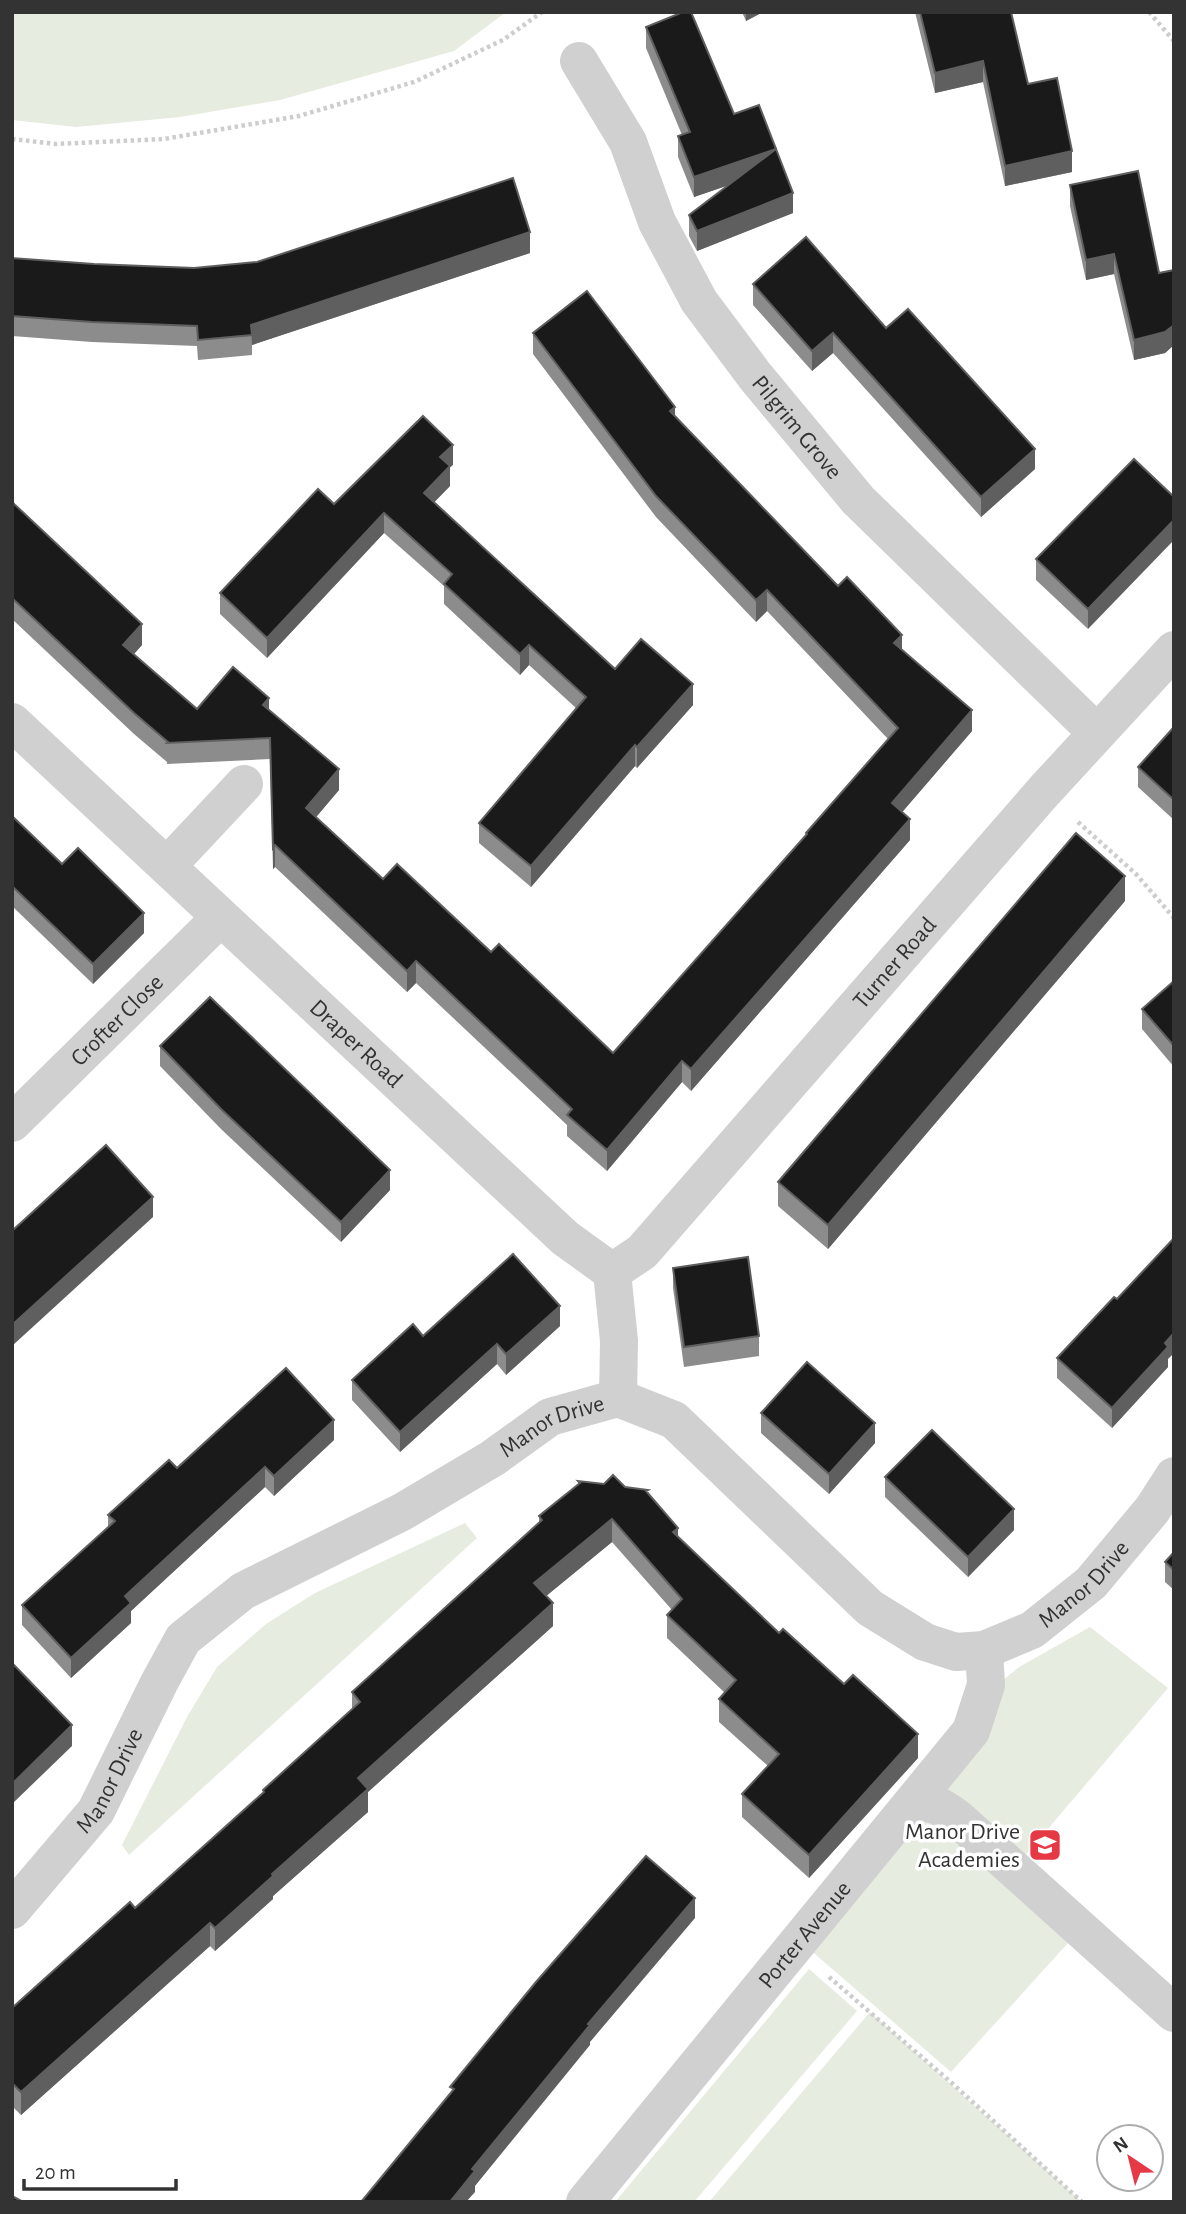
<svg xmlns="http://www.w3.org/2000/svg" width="1186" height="2214" font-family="'Alegreya Sans',sans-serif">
<rect width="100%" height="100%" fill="#fff"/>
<g fill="#e6ecdf">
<path d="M 12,12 L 506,12 L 454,51 L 280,100 L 180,117 L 76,127 L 12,120 Z"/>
<path d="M 465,1523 L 477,1538 L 129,1855 L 122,1845 L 187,1717 L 217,1667 L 266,1624 L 315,1593 Z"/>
<path d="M 1090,1627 L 1168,1688 L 1023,1858 L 1088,1921 L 951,2072 L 807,1947 L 996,1686 L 1019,1667 Z"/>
<path d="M 809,1969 L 857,2011 L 694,2202 L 615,2202 Z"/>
<path d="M 870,2012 L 1082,2202 L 709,2202 Z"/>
</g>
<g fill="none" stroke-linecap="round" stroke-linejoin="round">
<g stroke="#cdcdcd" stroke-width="4.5" stroke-dasharray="3.5 3.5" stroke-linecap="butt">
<path d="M 1149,12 L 1174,41"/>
<path d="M 12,139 L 56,144 L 164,139 L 299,116 L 414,82 L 503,40 L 542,12"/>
<path d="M 1078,822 L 1136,874 L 1174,918"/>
<path d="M 829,1977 L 953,2084 L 1082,2202"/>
</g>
<g stroke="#d0d0d0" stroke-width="38">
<path id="s1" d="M 579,61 L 628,142 L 657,222 L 699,301 L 755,376 L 858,500 L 1096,732"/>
<path id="s2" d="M 12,722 L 565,1238 L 612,1272 L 619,1341 L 618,1398"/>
<path d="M 168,865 L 244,784"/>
<path id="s3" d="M 12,1123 L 220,918"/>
<path id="s4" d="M 612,1272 L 642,1252 L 1044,791 L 1174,650"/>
<path d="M 912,1804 C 932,1800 942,1807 957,1818 L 1174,2013"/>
<path id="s5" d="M 12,1910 L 96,1811 L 159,1683 L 183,1639 L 243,1591 L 402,1512 L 493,1458 L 550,1417 L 618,1398 L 674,1420 L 870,1608 L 925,1642 L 956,1652 L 984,1650 L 1032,1630 L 1091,1583 L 1152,1510 L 1174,1476"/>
<path id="s6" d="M 585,2202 L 971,1731 L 986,1685 L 984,1650"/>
</g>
</g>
<g fill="#8c8c8c">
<path d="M 742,12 L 763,12 L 746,21 Z"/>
<path d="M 915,12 L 1011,12 L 1028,84 L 1072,172 L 1005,186 L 983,82 L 935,93 Z"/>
<path d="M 646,27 L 734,114 L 793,213 L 697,251 L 689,236 L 689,215 L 729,185 L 694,197 L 678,157 L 678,136 L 682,135 L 646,48 Z"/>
<path d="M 1070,185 L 1159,273 L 1174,270 L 1174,345 L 1165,353 L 1134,360 L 1114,274 L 1086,280 L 1070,206 Z"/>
<path d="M 530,253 L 252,345 L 252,355 L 198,360 L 197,346 L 92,342 L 12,336 L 12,258 L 94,264 L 194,268 Z"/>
<path d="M 753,284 L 886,328 L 1035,469 L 981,517 L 833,353 L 812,371 L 753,305 Z"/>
<path d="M 533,333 L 675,416 L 838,586 L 902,651 L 972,731 L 902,812 L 910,840 L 691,1091 L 682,1082 L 607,1171 L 567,1136 L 567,1125 L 416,983 L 407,992 L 275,867 L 273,869 L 270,759 L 167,764 L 167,762 L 134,734 L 12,619 L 12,502 L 142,645 L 134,654 L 197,709 L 269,709 L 339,790 L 316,817 L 383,879 L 491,952 L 613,1053 L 806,836 L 806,833 L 888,739 L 767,611 L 756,622 L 656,517 L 533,354 Z"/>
<path d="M 1134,459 L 1088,629 L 1036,580 L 1036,559 Z"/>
<path d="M 453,465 L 450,467 L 450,486 L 434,502 L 615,669 L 693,705 L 637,768 L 635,766 L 531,887 L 479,843 L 479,823 L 576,708 L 529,665 L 520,675 L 444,604 L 444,586 L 384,533 L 267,658 L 220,614 L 220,593 L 334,504 Z"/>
<path d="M 1174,729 L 1174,820 L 1138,787 L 1138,767 Z"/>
<path d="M 12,816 L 62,864 L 144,933 L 93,984 L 12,906 Z"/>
<path d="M 1125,901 L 828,1249 L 778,1206 L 778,1182 Z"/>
<path d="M 1174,981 L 1174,1067 L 1142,1029 L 1142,1009 Z"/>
<path d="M 160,1046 L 390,1190 L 341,1242 L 221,1129 L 160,1066 Z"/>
<path d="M 673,1268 L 759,1336 L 759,1356 L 684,1367 L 673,1288 Z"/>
<path d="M 560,1326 L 506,1375 L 497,1364 L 400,1452 L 352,1400 L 352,1380 L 423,1336 Z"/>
<path d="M 1057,1358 L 1168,1359 L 1168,1367 L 1112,1428 L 1057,1378 Z"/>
<path d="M 761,1413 L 875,1443 L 829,1494 L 761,1433 Z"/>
<path d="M 334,1440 L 274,1496 L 265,1487 L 131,1611 L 131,1623 L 71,1678 L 22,1625 L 22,1605 L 108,1527 L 108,1515 L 177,1468 Z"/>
<path d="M 885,1477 L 1014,1530 L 968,1577 L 885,1497 Z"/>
<path d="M 578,1481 L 625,1487 L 648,1493 L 678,1538 L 779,1633 L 918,1758 L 809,1878 L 742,1817 L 742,1794 L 768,1766 L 719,1722 L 719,1699 L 725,1693 L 667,1638 L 667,1615 L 672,1610 L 612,1542 L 546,1596 L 553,1626 L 368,1792 L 368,1812 L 273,1896 L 273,1899 L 215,1951 L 210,1946 L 21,2115 L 12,2106 L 12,2008 L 135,1908 L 263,1793 L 263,1790 L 352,1709 L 352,1692 L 539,1523 L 539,1516 L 578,1484 Z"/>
<path d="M 1174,1552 L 1174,1590 L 1165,1582 L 1165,1562 Z"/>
</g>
<g fill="#5f5f5f">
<path d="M 746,12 L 763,12 L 746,21 Z"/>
<path d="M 983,61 L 983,82 L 935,93 L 935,73 Z"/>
<path d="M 776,149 L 776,169 L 694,197 L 694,177 Z"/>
<path d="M 1072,151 L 1072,172 L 1005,186 L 1005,166 Z"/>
<path d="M 793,193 L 793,213 L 697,251 L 697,231 Z"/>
<path d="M 530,232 L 530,253 L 252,345 L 251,325 Z"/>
<path d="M 1114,254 L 1114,274 L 1086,280 L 1086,260 Z"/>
<path d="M 1174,325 L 1174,345 L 1165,353 L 1134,360 L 1134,340 Z"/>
<path d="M 833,333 L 833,353 L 812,371 L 812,351 Z"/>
<path d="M 675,407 L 675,428 L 670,411 Z"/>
<rect x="1172" y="419" width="2" height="20"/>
<path d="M 453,445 L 453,465 L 450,467 L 450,486 L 424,513 L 424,493 L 440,457 Z"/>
<path d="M 1035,449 L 1035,469 L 981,517 L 981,497 Z"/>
<path d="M 384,513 L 384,533 L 267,658 L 267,638 Z"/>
<path d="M 1174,520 L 1174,540 L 1088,629 L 1088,609 Z"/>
<path d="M 767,590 L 767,611 L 756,622 L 756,600 Z"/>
<path d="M 142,624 L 142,645 L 123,666 L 123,645 Z"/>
<path d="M 902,635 L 902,657 L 894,643 Z"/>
<path d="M 529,645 L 529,665 L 520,675 L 520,654 Z"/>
<path d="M 693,684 L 693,705 L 637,768 L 637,747 Z"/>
<path d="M 269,698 L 269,720 L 263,705 Z"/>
<path d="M 972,710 L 972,731 L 892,824 L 892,803 Z"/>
<path d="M 635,745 L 635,766 L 531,887 L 531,866 Z"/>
<path d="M 339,769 L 339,790 L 306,829 L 306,808 Z"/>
<path d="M 910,819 L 910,840 L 691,1091 L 691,1069 Z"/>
<path d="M 275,845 L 275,867 L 273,869 L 273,848 Z"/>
<path d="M 1125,876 L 1125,901 L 828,1249 L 828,1225 Z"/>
<path d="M 144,913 L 144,933 L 93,984 L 93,964 Z"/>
<path d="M 416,961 L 416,983 L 407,992 L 407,971 Z"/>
<path d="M 682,1061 L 682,1082 L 607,1171 L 607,1150 Z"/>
<path d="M 390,1170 L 390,1190 L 341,1242 L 341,1222 Z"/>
<path d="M 153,1197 L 153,1217 L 12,1346 L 12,1325 Z"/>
<path d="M 560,1306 L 560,1326 L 506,1375 L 506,1354 Z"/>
<path d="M 1174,1333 L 1174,1353 L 1168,1359 L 1168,1367 L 1112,1428 L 1112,1408 Z"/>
<path d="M 497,1344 L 497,1364 L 400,1452 L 400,1432 Z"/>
<path d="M 334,1420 L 334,1440 L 274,1496 L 274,1476 Z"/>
<path d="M 875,1423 L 875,1443 L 829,1494 L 829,1474 Z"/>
<path d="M 265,1467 L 265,1487 L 131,1611 L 131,1623 L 71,1678 L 71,1658 L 125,1596 Z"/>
<path d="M 1014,1509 L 1014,1530 L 968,1577 L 968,1557 Z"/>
<path d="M 612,1519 L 612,1542 L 534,1606 L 534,1583 Z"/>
<path d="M 678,1528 L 678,1551 L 673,1532 Z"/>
<path d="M 553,1603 L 553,1626 L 368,1792 L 368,1812 L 273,1896 L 273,1899 L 215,1951 L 215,1928 L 272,1874 L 358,1778 Z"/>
<path d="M 72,1725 L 72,1746 L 12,1804 L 12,1784 Z"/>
<path d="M 918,1734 L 918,1758 L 809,1878 L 809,1855 Z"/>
<path d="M 695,1898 L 695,1918 L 590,2042 L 590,2045 L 475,2186 L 475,2192 L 466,2202 L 450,2202 L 472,2169 L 588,2024 Z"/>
<path d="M 210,1923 L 210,1946 L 21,2115 L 21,2092 Z"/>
</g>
<g fill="#1a1a1a" stroke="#5f5f5f" stroke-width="2">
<path d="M 683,12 L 691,12 L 734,114 L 759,105 L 776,149 L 694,177 L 678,136 L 690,132 L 646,27 Z"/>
<path d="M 920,12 L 1011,12 L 1028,84 L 1057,78 L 1072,151 L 1005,166 L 983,61 L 935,73 Z"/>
<path d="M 776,149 L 793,193 L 697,231 L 689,215 Z"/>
<path d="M 1138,171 L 1159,273 L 1174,270 L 1174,325 L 1165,332 L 1134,340 L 1114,254 L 1086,260 L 1070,185 Z"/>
<path d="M 513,178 L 530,232 L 251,325 L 252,335 L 198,340 L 197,326 L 92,322 L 12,316 L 12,258 L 94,264 L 194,268 L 257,262 Z"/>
<path d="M 806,237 L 886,328 L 908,309 L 1035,449 L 981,497 L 833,333 L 812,351 L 753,284 Z"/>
<path d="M 587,291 L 675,407 L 670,411 L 838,586 L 847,577 L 902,635 L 894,643 L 972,710 L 892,803 L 910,819 L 691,1069 L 682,1061 L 607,1150 L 567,1115 L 572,1109 L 416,961 L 407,971 L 275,845 L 273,848 L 270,738 L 167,743 L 168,742 L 134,713 L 12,598 L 12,502 L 142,624 L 123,645 L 197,709 L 233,667 L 269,698 L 263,705 L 339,769 L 306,808 L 383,879 L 397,864 L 491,952 L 499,944 L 613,1053 L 807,834 L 806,833 L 898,728 L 767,590 L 756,600 L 656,496 L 533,333 Z"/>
<path d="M 423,416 L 453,445 L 440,457 L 450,466 L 424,493 L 615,669 L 641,639 L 693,684 L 637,747 L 635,745 L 531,866 L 479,823 L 586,697 L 529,645 L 520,654 L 444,584 L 452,574 L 384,513 L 267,638 L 220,593 L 318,489 L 334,504 Z"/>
<path d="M 1134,459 L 1174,497 L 1174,520 L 1088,609 L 1036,559 Z"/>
<path d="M 1173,728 L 1174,729 L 1174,800 L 1138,767 Z"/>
<path d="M 12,816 L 62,864 L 78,848 L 144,913 L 93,964 L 12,886 Z"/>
<path d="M 1076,833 L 1125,876 L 828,1225 L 778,1182 Z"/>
<path d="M 1174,981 L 1174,1046 L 1142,1009 Z"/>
<path d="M 210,997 L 390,1170 L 341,1222 L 221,1109 L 160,1046 Z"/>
<path d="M 106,1145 L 153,1197 L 12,1325 L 12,1231 Z"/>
<path d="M 1174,1238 L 1174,1333 L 1165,1343 L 1168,1347 L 1112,1408 L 1057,1358 L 1114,1297 L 1117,1299 Z"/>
<path d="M 513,1254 L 560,1306 L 506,1354 L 497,1344 L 400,1432 L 352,1380 L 413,1324 L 423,1336 Z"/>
<path d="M 748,1257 L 759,1336 L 684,1347 L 673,1268 Z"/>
<path d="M 807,1362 L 875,1423 L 829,1474 L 761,1413 Z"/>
<path d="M 286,1368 L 334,1420 L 274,1476 L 265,1467 L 125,1596 L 131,1603 L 71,1658 L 22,1605 L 115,1521 L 108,1515 L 169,1460 L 177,1468 Z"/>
<path d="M 932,1430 L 1014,1509 L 968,1557 L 885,1477 Z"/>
<path d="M 613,1475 L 625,1487 L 648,1490 L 646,1491 L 678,1528 L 673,1532 L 779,1633 L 783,1629 L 844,1684 L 853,1675 L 918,1734 L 809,1855 L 742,1794 L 779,1754 L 719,1699 L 736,1680 L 667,1615 L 682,1599 L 612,1519 L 534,1583 L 553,1603 L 358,1778 L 368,1789 L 272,1874 L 273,1876 L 215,1928 L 210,1923 L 21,2092 L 12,2083 L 12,2008 L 130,1902 L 135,1908 L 264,1792 L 263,1790 L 360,1702 L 352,1692 L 542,1520 L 539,1516 L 580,1483 L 578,1481 L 604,1484 Z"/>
<path d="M 1174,1552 L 1174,1570 L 1165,1562 Z"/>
<path d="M 13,1664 L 72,1725 L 12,1784 L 12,1665 Z"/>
<path d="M 646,1856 L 695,1898 L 588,2024 L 590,2025 L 472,2169 L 475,2171 L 450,2202 L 361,2202 L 454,2089 L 450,2087 L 536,1982 Z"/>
<path d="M 12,2196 L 23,2202 L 12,2202 Z"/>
</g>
<defs>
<symbol id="school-square" viewBox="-11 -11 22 22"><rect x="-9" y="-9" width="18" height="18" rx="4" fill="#e63946" stroke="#fff"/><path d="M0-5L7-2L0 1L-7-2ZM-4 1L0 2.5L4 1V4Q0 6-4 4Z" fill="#fff"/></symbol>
</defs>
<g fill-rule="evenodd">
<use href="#school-square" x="1026" y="1826" width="38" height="38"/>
</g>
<g text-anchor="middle" stroke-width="7" stroke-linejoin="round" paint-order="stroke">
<g font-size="24" fill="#333" stroke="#fff">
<text dy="8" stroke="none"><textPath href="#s1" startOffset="429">Pilgrim Grove</textPath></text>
<text dy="8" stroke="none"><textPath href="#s4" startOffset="420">Turner Road</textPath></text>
<text dy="8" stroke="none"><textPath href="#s3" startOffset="147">Crofter Close</textPath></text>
<text dy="8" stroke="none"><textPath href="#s2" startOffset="471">Draper Road</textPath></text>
<text dy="8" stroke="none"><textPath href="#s5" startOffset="751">Manor Drive</textPath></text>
<text dy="8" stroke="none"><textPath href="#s5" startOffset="1402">Manor Drive</textPath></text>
<text dy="8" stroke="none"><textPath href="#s5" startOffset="163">Manor Drive</textPath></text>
<text dy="8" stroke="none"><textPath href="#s6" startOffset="346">Porter Avenue</textPath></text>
</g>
<g font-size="24" fill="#333" stroke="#fff" text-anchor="end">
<text x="1020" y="1839">Manor Drive<tspan x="1020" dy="28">Academies</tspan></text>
</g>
</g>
<rect width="1186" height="2214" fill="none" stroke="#333333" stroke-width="28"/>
<g transform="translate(1130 2158) rotate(325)"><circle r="33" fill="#ffffff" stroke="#adadad" stroke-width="2"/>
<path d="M0-5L12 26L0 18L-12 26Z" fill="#e63946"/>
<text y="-10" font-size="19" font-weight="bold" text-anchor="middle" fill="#333333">N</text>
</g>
<path d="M24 2179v10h152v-10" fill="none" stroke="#333333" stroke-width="3.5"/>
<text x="35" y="2179" font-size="21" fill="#333333" stroke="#ffffff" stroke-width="5" paint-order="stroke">20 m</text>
</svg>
